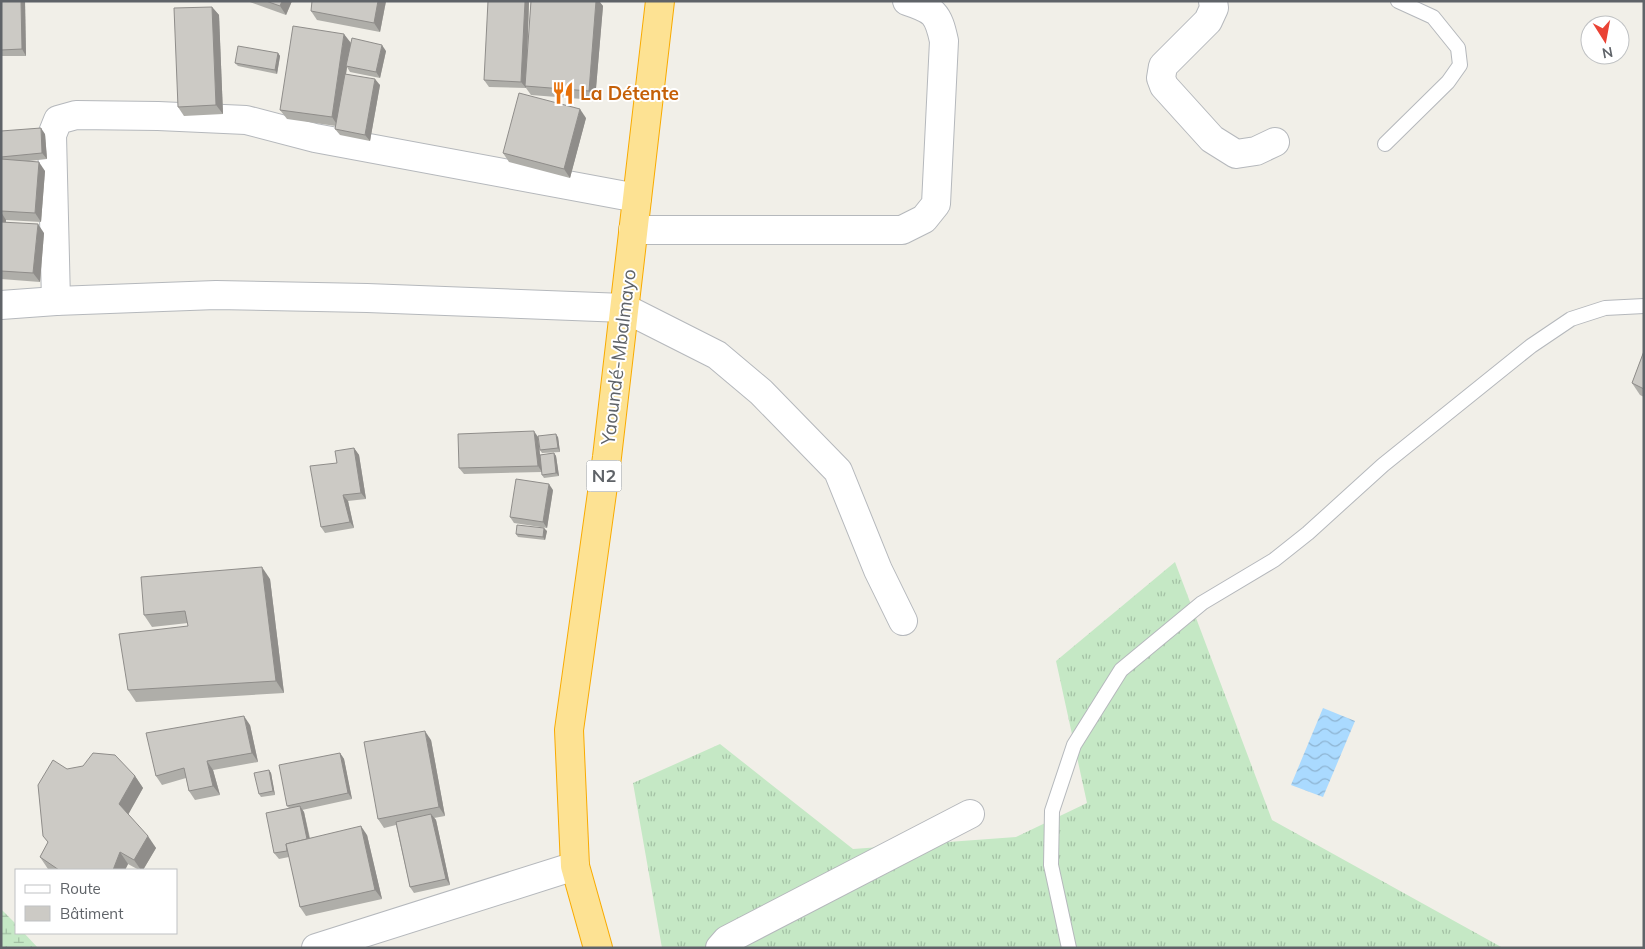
<svg xmlns="http://www.w3.org/2000/svg" width="1645" height="949" font-family="Mulish,sans-serif">
<defs>
<pattern id="grass-tufts" width="24" height="20" patternUnits="userSpaceOnUse" patternTransform="scale(1.25)"><rect width="24" height="20" fill="#c5e8c5"/><path d="M3 7l-1-3M5 7V3M7 7l1-3M15 17l-1-3M17 17v-4M19 17l1-3" fill="none" stroke="#a3c0a4"/></pattern>
<pattern id="wetland-marsh" width="20" height="14" patternUnits="userSpaceOnUse" patternTransform="scale(1.25)"><rect width="20" height="14" fill="#c5e8c5"/><path d="M1 5h8M5 5V1M11 12h8M15 12V8" fill="none" stroke="#a3c0a4"/></pattern>
<pattern id="water-waves" width="16" height="10" patternUnits="userSpaceOnUse" patternTransform="scale(1.25)"><rect width="16" height="10" fill="#aadaff"/><path d="M0 5q4-4 8 0t8 0" fill="none" stroke="#8eb4d2"/></pattern>
</defs>
<rect width="100%" height="100%" fill="#f1efe8"/>
<path fill="url(#grass-tufts)" d="M 1175,562 L 1272,820 L 1503,948 L 662,948 L 633,783 L 720,744 L 853,849 L 1016,837 L 1087,803 L 1056,661 Z"/>
<path fill="url(#wetland-marsh)" d="M 1,909 L 16,924 L 16,933 L 24,933 L 38,948 L 1,948 Z"/>
<path fill="url(#water-waves)" d="M 1323,708 L 1355,721 L 1323,797 L 1291,785 Z"/>
<g fill="none" stroke-linecap="round" stroke-linejoin="round">
<defs>
<g id="lane">
<path d="M 1385,144 L 1448,82 L 1460,65 L 1458,48 L 1433,17 L 1398,1"/>
<path d="M 1069,948 L 1051,865 L 1052,811 L 1074,745 L 1121,670 L 1202,603 L 1274,560 L 1308,533 L 1383,465 L 1531,346 L 1571,319 L 1605,308 L 1644,306"/>
</g>
<g id="street">
<path d="M 1213,1 L 1214,8 L 1208,21 L 1163,66 L 1161,78 L 1164,86 L 1212,139 L 1236,154 L 1256,151 L 1275,142"/>
<path d="M 633,230 L 902,230 L 924,219 L 936,204 L 944,41 C 938,13 934,10 907,1"/>
<path d="M 56,301 L 52,135 L 58,120 L 76,115 L 158,116 L 246,120 L 315,138 L 637,198"/>
<path d="M 1,305 L 56,301 L 216,295 L 367,298 L 624,308 L 717,355 L 761,392 L 838,471 L 878,570 L 903,621"/>
<path d="M 316,948 L 575,866"/>
<path d="M 720,948 L 727,940 L 970,814"/>
</g>
<path id="highway" d="M 598,948 L 575,866 L 569,730 L 607,457 L 660,1"/>
</defs>
<use href="#lane" stroke="#b5b8bc" stroke-width="16"/>
<use href="#street" stroke="#b5b8bc" stroke-width="30"/>
<use href="#highway" stroke="#f9ab00" stroke-width="30"/>
<use href="#lane" stroke="#fff" stroke-width="14"/>
<use href="#street" stroke="#fff" stroke-width="28"/>
<use href="#highway" stroke="#fde293" stroke-width="28"/>
</g>
<g fill="#afaea9">
<path d="M 1,1 L 25,1 L 26,56 L 1,56 Z"/>
<path d="M 247,1 L 292,1 L 286,15 Z"/>
<path d="M 386,1 L 380,32 L 317,20 L 311,11 Z"/>
<path d="M 531,1 L 599,1 L 603,6 L 595,100 L 531,95 L 526,88 L 489,87 L 484,80 L 529,2 L 527,63 Z"/>
<path d="M 212,7 L 219,15 L 223,114 L 184,116 L 178,107 Z"/>
<path d="M 351,43 L 349,51 L 386,51 L 380,78 L 350,72 L 347,67 L 346,74 L 380,85 L 370,141 L 340,135 L 335,129 L 336,126 L 287,119 L 280,110 Z"/>
<path d="M 278,53 L 280,56 L 277,74 L 238,66 L 235,63 Z"/>
<path d="M 586,118 L 570,178 L 509,162 L 503,153 Z"/>
<path d="M 1,131 L 45,134 L 47,159 L 29,161 L 45,171 L 41,222 L 6,220 L 6,222 L 44,233 L 40,282 L 1,279 Z"/>
<path d="M 1644,351 L 1644,397 L 1640,395 L 1632,383 Z"/>
<path d="M 538,437 L 540,455 L 554,453 L 556,456 L 559,476 L 544,478 L 542,475 L 542,472 L 464,474 L 459,468 Z"/>
<path d="M 558,437 L 560,452 L 542,453 L 540,450 Z"/>
<path d="M 354,448 L 359,455 L 366,499 L 348,501 L 354,528 L 325,533 L 321,527 L 337,463 Z"/>
<path d="M 553,490 L 547,528 L 514,523 L 510,517 Z"/>
<path d="M 547,531 L 545,540 L 518,537 L 516,534 Z"/>
<path d="M 270,579 L 284,693 L 136,702 L 128,690 L 188,626 L 188,623 L 152,627 L 144,615 Z"/>
<path d="M 250,725 L 258,762 L 213,770 L 220,795 L 195,800 L 189,791 L 186,778 L 162,785 L 156,776 Z"/>
<path d="M 431,740 L 445,816 L 434,818 L 436,820 L 450,885 L 414,893 L 410,887 L 396,825 L 384,828 L 378,819 Z"/>
<path d="M 340,753 L 344,759 L 352,799 L 302,810 L 304,812 L 310,838 L 367,835 L 382,899 L 306,916 L 300,907 L 289,857 L 279,859 L 274,853 L 289,808 L 287,806 Z"/>
<path d="M 67,769 L 135,776 L 143,788 L 128,814 L 156,848 L 143,870 L 139,870 L 128,864 L 125,870 L 50,870 L 48,869 L 40,857 L 48,842 L 43,836 Z"/>
<path d="M 269,770 L 271,773 L 275,795 L 261,797 L 259,794 Z"/>
</g>
<g fill="#8f8d8a">
<path d="M 21,1 L 25,1 L 26,56 L 22,49 Z"/>
<path d="M 282,1 L 292,1 L 286,15 L 280,6 Z"/>
<path d="M 378,1 L 386,1 L 380,32 L 374,23 Z"/>
<path d="M 525,1 L 529,1 L 526,88 L 521,82 Z"/>
<path d="M 596,1 L 599,1 L 603,6 L 595,100 L 589,91 Z"/>
<path d="M 212,7 L 219,15 L 223,114 L 216,105 Z"/>
<path d="M 344,34 L 351,43 L 347,66 L 346,66 L 347,67 L 338,126 L 332,117 Z"/>
<path d="M 382,45 L 386,51 L 380,78 L 376,72 Z"/>
<path d="M 278,53 L 280,56 L 277,74 L 275,70 Z"/>
<path d="M 375,79 L 380,85 L 370,141 L 365,135 Z"/>
<path d="M 580,109 L 586,118 L 570,178 L 564,169 Z"/>
<path d="M 41,128 L 45,134 L 47,159 L 42,153 Z"/>
<path d="M 39,162 L 45,171 L 41,222 L 35,213 Z"/>
<path d="M 1,212 L 6,220 L 5,231 L 1,225 Z"/>
<path d="M 38,224 L 44,233 L 40,282 L 33,273 Z"/>
<path d="M 534,431 L 538,437 L 542,472 L 538,466 Z"/>
<path d="M 556,434 L 558,437 L 560,452 L 558,448 Z"/>
<path d="M 354,448 L 359,455 L 366,499 L 361,493 Z"/>
<path d="M 554,453 L 556,456 L 559,476 L 556,473 Z"/>
<path d="M 549,484 L 553,490 L 547,528 L 543,522 Z"/>
<path d="M 343,495 L 348,501 L 354,528 L 350,522 Z"/>
<path d="M 544,528 L 547,531 L 545,540 L 543,537 Z"/>
<path d="M 262,567 L 270,579 L 284,693 L 276,681 Z"/>
<path d="M 244,716 L 250,725 L 258,762 L 252,753 Z"/>
<path d="M 425,731 L 431,740 L 445,816 L 439,807 Z"/>
<path d="M 340,753 L 344,759 L 352,799 L 348,793 Z"/>
<path d="M 207,761 L 213,770 L 220,795 L 213,786 Z"/>
<path d="M 269,770 L 271,773 L 275,795 L 273,791 Z"/>
<path d="M 135,776 L 143,788 L 128,815 L 119,804 Z"/>
<path d="M 300,806 L 304,812 L 311,846 L 307,840 Z"/>
<path d="M 431,814 L 436,820 L 450,885 L 446,879 Z"/>
<path d="M 361,826 L 367,835 L 382,899 L 375,890 Z"/>
<path d="M 148,836 L 156,848 L 143,870 L 141,870 L 134,860 Z"/>
<path d="M 120,852 L 128,864 L 125,870 L 113,870 Z"/>
</g>
<g fill="#cccac5" stroke="#8f8d8a">
<path d="M 1,1 L 21,1 L 22,49 L 1,50 Z"/>
<path d="M 266,1 L 282,1 L 280,6 Z"/>
<path d="M 312,1 L 378,1 L 374,23 L 311,11 Z"/>
<path d="M 488,1 L 525,1 L 521,82 L 484,80 Z"/>
<path d="M 531,1 L 596,1 L 589,91 L 525,86 Z"/>
<path d="M 212,7 L 216,105 L 178,107 L 174,8 Z"/>
<path d="M 293,26 L 344,34 L 332,117 L 280,110 Z"/>
<path d="M 352,38 L 382,45 L 376,72 L 346,66 Z"/>
<path d="M 238,46 L 278,53 L 275,70 L 235,63 Z"/>
<path d="M 345,74 L 375,79 L 365,135 L 335,129 Z"/>
<path d="M 519,93 L 580,109 L 564,169 L 503,153 Z"/>
<path d="M 41,128 L 42,153 L 1,157 L 1,131 Z"/>
<path d="M 1,159 L 39,162 L 35,213 L 1,211 Z"/>
<path d="M 1,222 L 38,224 L 33,273 L 1,271 Z"/>
<path d="M 1644,351 L 1644,389 L 1632,383 Z"/>
<path d="M 534,431 L 538,466 L 459,468 L 458,434 Z"/>
<path d="M 556,434 L 558,448 L 540,450 L 538,436 Z"/>
<path d="M 354,448 L 361,493 L 343,495 L 350,522 L 321,527 L 310,466 L 337,463 L 335,451 Z"/>
<path d="M 554,453 L 556,473 L 542,475 L 540,455 Z"/>
<path d="M 516,479 L 549,484 L 543,522 L 510,517 Z"/>
<path d="M 517,525 L 544,528 L 543,537 L 516,534 Z"/>
<path d="M 262,567 L 276,681 L 128,690 L 119,634 L 188,626 L 185,611 L 144,615 L 141,577 Z"/>
<path d="M 244,716 L 252,753 L 207,761 L 213,786 L 189,791 L 184,768 L 156,776 L 146,733 Z"/>
<path d="M 425,731 L 439,807 L 378,819 L 364,742 Z"/>
<path d="M 93,753 L 115,755 L 135,776 L 119,804 L 148,836 L 134,860 L 120,852 L 113,870 L 59,870 L 40,857 L 48,842 L 43,836 L 38,785 L 53,760 L 67,769 L 83,766 Z"/>
<path d="M 340,753 L 348,793 L 287,806 L 279,765 Z"/>
<path d="M 269,770 L 273,791 L 259,794 L 254,773 Z"/>
<path d="M 300,806 L 307,839 L 286,844 L 287,851 L 274,853 L 266,813 Z"/>
<path d="M 431,814 L 446,879 L 410,887 L 396,822 Z"/>
<path d="M 361,826 L 375,890 L 300,907 L 286,844 Z"/>
</g>
<defs>
<symbol id="restaurant-bare" viewBox="-9 -9 18 18"><path d="M-5-6h1v4h1v-4h1v4h1v-4h1v5L-1.5 .5V6h-2V.5L-5-1ZM5-6V6H3V1.5H1.5Q1.5-4 5-6Z" fill="#e8710a" stroke="#fff" stroke-width="2.5" paint-order="stroke"/></symbol>
</defs>
<g fill-rule="evenodd">
<use href="#restaurant-bare" x="547" y="77" width="32" height="32"/>
</g>
<g text-anchor="middle" stroke-width="4" stroke-linejoin="round" paint-order="stroke">
<rect fill="#fff" stroke="#8f9295" stroke-width="1" x="586.5" y="460.5" width="35" height="31" rx="4"/>
<g font-size="18" font-weight="bold" fill="#5f6368">
<text x="604" y="482">N2</text>
</g>
<g font-size="19" font-weight="bold" fill="#c56008" stroke="#fff" text-anchor="start">
<text x="580" y="100">La Détente</text>
</g>
<g font-size="19" fill="#5f6368" stroke="#fff">
<text transform="translate(618 357) rotate(-83)" y="7">Yaoundé-Mbalmayo</text>
</g>
</g>
<rect width="1645" height="949" fill="none" stroke="#5f6368" stroke-width="5"/>
<rect x="15" y="869" width="162" height="65" fill="#ffffff" stroke="#bfc1c3"/>
<rect x="25" y="885" width="25" height="8" fill="#ffffff" stroke="#bfc1c3"/>
<text x="60" y="894" font-size="15" fill="#5f6368">Route</text>
<rect x="25" y="906" width="25" height="15" fill="#cccac5" stroke="#bfc1c3"/>
<text x="60" y="919" font-size="15" fill="#5f6368">Bâtiment</text>
<g transform="translate(1605 40) rotate(169)"><circle r="24" fill="#ffffff" stroke="#bfc1c3"/>
<path d="M0-4L9 19L0 12L-9 19Z" fill="#ea4335"/>
<text y="-8" font-size="14" font-weight="bold" text-anchor="middle" fill="#5f6368">N</text>
</g>
</svg>
